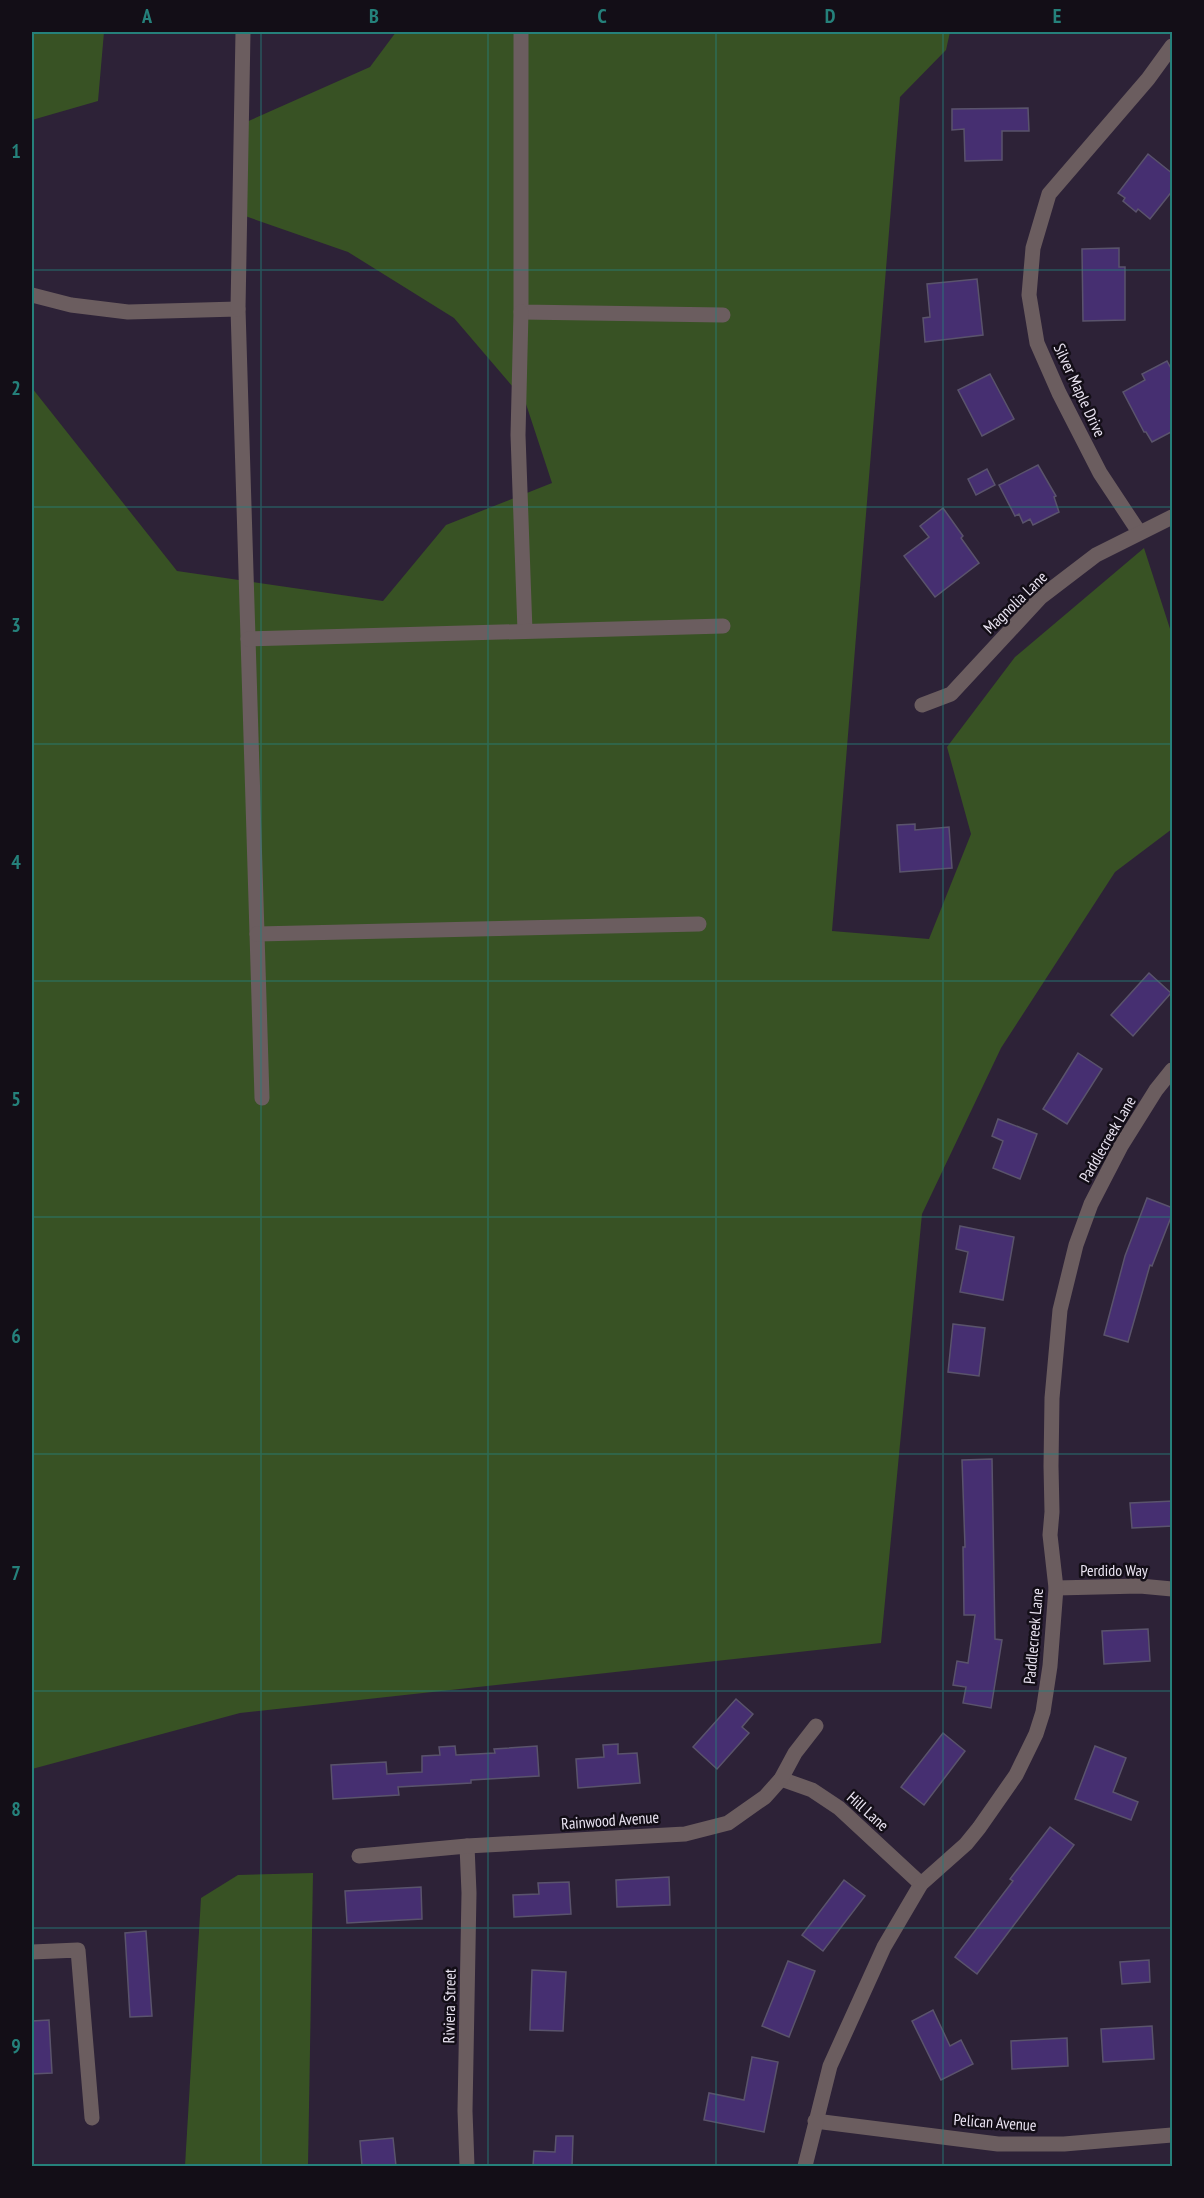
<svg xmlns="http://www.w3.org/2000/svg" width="1204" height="2198" font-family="'PT Sans Narrow',sans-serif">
<rect width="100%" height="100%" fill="#2d2237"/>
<g fill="#385224">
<path d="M 32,32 L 104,32 L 98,101 L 32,120 Z"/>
<path d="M 396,32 L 950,32 L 946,50 L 900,97 L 832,931 L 929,939 L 971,834 L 947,747 L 1015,657 L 1144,548 L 1172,635 L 1172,829 L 1115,872 L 1001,1048 L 922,1214 L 881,1643 L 240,1713 L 32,1769 L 32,388 L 177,571 L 383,601 L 446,525 L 552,483 L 525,401 L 454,318 L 348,252 L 245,216 L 244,123 L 370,67 Z"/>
<path d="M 313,1873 L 308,2166 L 185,2166 L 201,1898 L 238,1875 Z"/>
</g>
<g fill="#462f71" stroke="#5a536c" stroke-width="1.5">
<path d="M 1028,108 L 1029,131 L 1002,131 L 1002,160 L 965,161 L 964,129 L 952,130 L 952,109 Z"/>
<path d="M 1148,154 L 1173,174 L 1173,190 L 1150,219 L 1138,209 L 1136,212 L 1123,201 L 1125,198 L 1118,193 Z"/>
<path d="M 1119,248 L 1119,267 L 1125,267 L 1125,320 L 1083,321 L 1082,249 Z"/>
<path d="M 977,279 L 983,335 L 925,342 L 923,318 L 930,317 L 927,284 Z"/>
<path d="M 1167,361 L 1173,372 L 1173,431 L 1152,442 L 1146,432 L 1144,432 L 1123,392 L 1145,380 L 1142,374 Z"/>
<path d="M 990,374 L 1014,419 L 982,436 L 958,390 Z"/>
<path d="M 1038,465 L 1056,496 L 1054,497 L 1059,512 L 1033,525 L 1030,519 L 1023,523 L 1019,514 L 1015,516 L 999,485 Z"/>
<path d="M 987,469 L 995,485 L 976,495 L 968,479 Z"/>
<path d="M 943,508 L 963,536 L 961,538 L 979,563 L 935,597 L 904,556 L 929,537 L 920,526 Z"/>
<path d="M 915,824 L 915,830 L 949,827 L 952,868 L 900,872 L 897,825 Z"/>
<path d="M 1149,973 L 1171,993 L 1133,1036 L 1111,1015 Z"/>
<path d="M 1078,1053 L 1102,1069 L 1067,1124 L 1043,1109 Z"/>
<path d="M 998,1119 L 1037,1134 L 1020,1179 L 993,1168 L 1003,1141 L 992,1136 Z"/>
<path d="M 1147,1198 L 1173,1208 L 1173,1212 L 1152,1266 L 1150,1265 L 1128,1342 L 1104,1335 L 1125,1256 Z"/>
<path d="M 960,1226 L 1014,1237 L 1003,1300 L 960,1292 L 968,1252 L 956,1249 Z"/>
<path d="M 953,1324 L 985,1328 L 979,1376 L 948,1372 Z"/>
<path d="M 992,1459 L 995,1639 L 1002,1640 L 991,1708 L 963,1703 L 966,1687 L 953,1685 L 957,1661 L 968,1663 L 975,1615 L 964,1615 L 963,1547 L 965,1547 L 962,1460 Z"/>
<path d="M 1173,1501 L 1173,1526 L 1132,1528 L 1130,1503 Z"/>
<path d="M 1148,1629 L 1150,1661 L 1104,1664 L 1102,1631 Z"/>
<path d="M 736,1699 L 753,1714 L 742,1727 L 749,1733 L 717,1769 L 693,1747 Z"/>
<path d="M 943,1733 L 965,1751 L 924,1805 L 901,1787 Z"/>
<path d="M 618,1744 L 618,1754 L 637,1753 L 640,1783 L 578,1788 L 576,1759 L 604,1757 L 603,1745 Z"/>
<path d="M 455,1746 L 456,1755 L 495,1753 L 494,1749 L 537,1746 L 539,1776 L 471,1780 L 471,1783 L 398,1787 L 399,1795 L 333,1799 L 331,1765 L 386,1762 L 387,1774 L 422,1772 L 422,1756 L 440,1755 L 439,1747 Z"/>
<path d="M 1095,1746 L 1126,1758 L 1113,1792 L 1138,1802 L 1131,1820 L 1075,1799 Z"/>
<path d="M 1050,1827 L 1074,1845 L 977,1974 L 955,1957 L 1013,1881 L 1010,1879 Z"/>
<path d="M 669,1877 L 670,1905 L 617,1907 L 616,1880 Z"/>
<path d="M 844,1880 L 865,1896 L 823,1951 L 802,1935 Z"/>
<path d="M 569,1882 L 571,1914 L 514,1917 L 513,1895 L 539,1894 L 538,1883 Z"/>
<path d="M 421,1887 L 422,1919 L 347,1923 L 345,1891 Z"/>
<path d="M 146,1931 L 152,2016 L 130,2017 L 125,1933 Z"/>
<path d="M 1149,1960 L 1150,1982 L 1122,1984 L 1120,1962 Z"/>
<path d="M 788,1961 L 815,1971 L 789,2037 L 762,2026 Z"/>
<path d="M 532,1970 L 566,1972 L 563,2031 L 530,2030 Z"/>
<path d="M 933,2010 L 950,2046 L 961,2040 L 973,2064 L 941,2080 L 912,2021 Z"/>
<path d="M 49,2020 L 52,2073 L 32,2074 L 32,2021 Z"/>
<path d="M 1152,2026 L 1154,2059 L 1103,2062 L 1101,2029 Z"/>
<path d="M 1067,2038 L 1068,2066 L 1012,2069 L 1011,2041 Z"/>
<path d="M 752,2057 L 778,2062 L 764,2132 L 704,2120 L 709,2093 L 744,2100 Z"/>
<path d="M 556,2136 L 573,2136 L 572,2166 L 533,2166 L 534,2151 L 555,2152 Z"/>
<path d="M 393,2138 L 396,2166 L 362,2166 L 360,2141 Z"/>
</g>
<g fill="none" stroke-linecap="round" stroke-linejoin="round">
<g stroke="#6b5d5f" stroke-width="15">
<path d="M 521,32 L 521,312 L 723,315"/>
<path d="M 32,295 L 71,305 L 128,312 L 238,309 L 262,1098"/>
<path d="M 238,309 L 243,32"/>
<path d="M 521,312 L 518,435 L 525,631"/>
<path d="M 1139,532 L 1100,473 L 1059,393 L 1037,343 L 1029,295 L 1033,248 L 1049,194 L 1148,79 L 1172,46"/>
<path d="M 248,639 L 723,626"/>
<path d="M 922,705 L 951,694 L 1041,597 L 1096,555 L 1172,517"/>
<path d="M 257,934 L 699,924"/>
<path d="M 1056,1588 L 1140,1586 L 1172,1589"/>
<path d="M 781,1779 L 812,1790 L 839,1808 L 921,1884"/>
<path d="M 467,1846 L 469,1893 L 465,2111 L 467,2166"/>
<path d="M 359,1856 L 467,1846 L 685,1834 L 728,1823 L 765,1797 L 781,1779 L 795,1753 L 816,1726"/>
<path d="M 32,1952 L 78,1950 L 92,2118"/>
<path d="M 815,2121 L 998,2144 L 1064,2144 L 1172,2135"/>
<path d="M 805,2166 L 830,2066 L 884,1947 L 921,1884 L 966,1844 L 979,1828 L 1016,1775 L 1036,1734 L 1043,1712 L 1050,1666 L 1056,1588 L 1050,1535 L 1052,1512 L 1051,1466 L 1052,1398 L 1060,1310 L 1076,1245 L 1091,1204 L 1121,1146 L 1156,1090 L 1172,1070"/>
</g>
</g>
<path fill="none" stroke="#25817b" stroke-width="1.5" stroke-opacity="0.55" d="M 261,32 L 261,2166M 488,32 L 488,2166M 716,32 L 716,2166M 943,32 L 943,2166M 32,270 L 1172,270M 32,507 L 1172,507M 32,744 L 1172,744M 32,981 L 1172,981M 32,1217 L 1172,1217M 32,1454 L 1172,1454M 32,1691 L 1172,1691M 32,1928 L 1172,1928"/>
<g text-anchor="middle" stroke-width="5" stroke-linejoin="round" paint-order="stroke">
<g font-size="16" fill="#eae4f2" stroke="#130e17">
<text transform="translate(1080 390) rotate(65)" y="6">Silver Maple Drive</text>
<text transform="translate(1015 602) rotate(-44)" y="6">Magnolia Lane</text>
<text transform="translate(1107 1139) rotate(-60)" y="6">Paddlecreek Lane</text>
<text x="1114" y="1576">Perdido Way</text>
<text transform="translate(1033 1636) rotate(-85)" y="6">Paddlecreek Lane</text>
<text transform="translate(868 1811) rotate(42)" y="6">Hill Lane</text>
<text transform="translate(610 1820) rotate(-4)" y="6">Rainwood Avenue</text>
<text transform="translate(449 2006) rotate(-89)" y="6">Riviera Street</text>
<text transform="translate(995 2122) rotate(4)" y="6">Pelican Avenue</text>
</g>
</g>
<rect width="1204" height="2198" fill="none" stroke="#130e17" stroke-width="66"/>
<rect x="33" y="33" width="1138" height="2132" fill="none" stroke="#25817b" stroke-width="2"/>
<g font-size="20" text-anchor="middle" font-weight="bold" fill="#25817b">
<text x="147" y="23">A</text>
<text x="374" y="23">B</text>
<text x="602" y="23">C</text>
<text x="830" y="23">D</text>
<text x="1057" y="23">E</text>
<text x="16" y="158">1</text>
<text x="16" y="395">2</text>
<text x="16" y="632">3</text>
<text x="16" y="869">4</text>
<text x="16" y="1106">5</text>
<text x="16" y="1343">6</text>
<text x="16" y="1580">7</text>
<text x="16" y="1816">8</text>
<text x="16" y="2053">9</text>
</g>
</svg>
